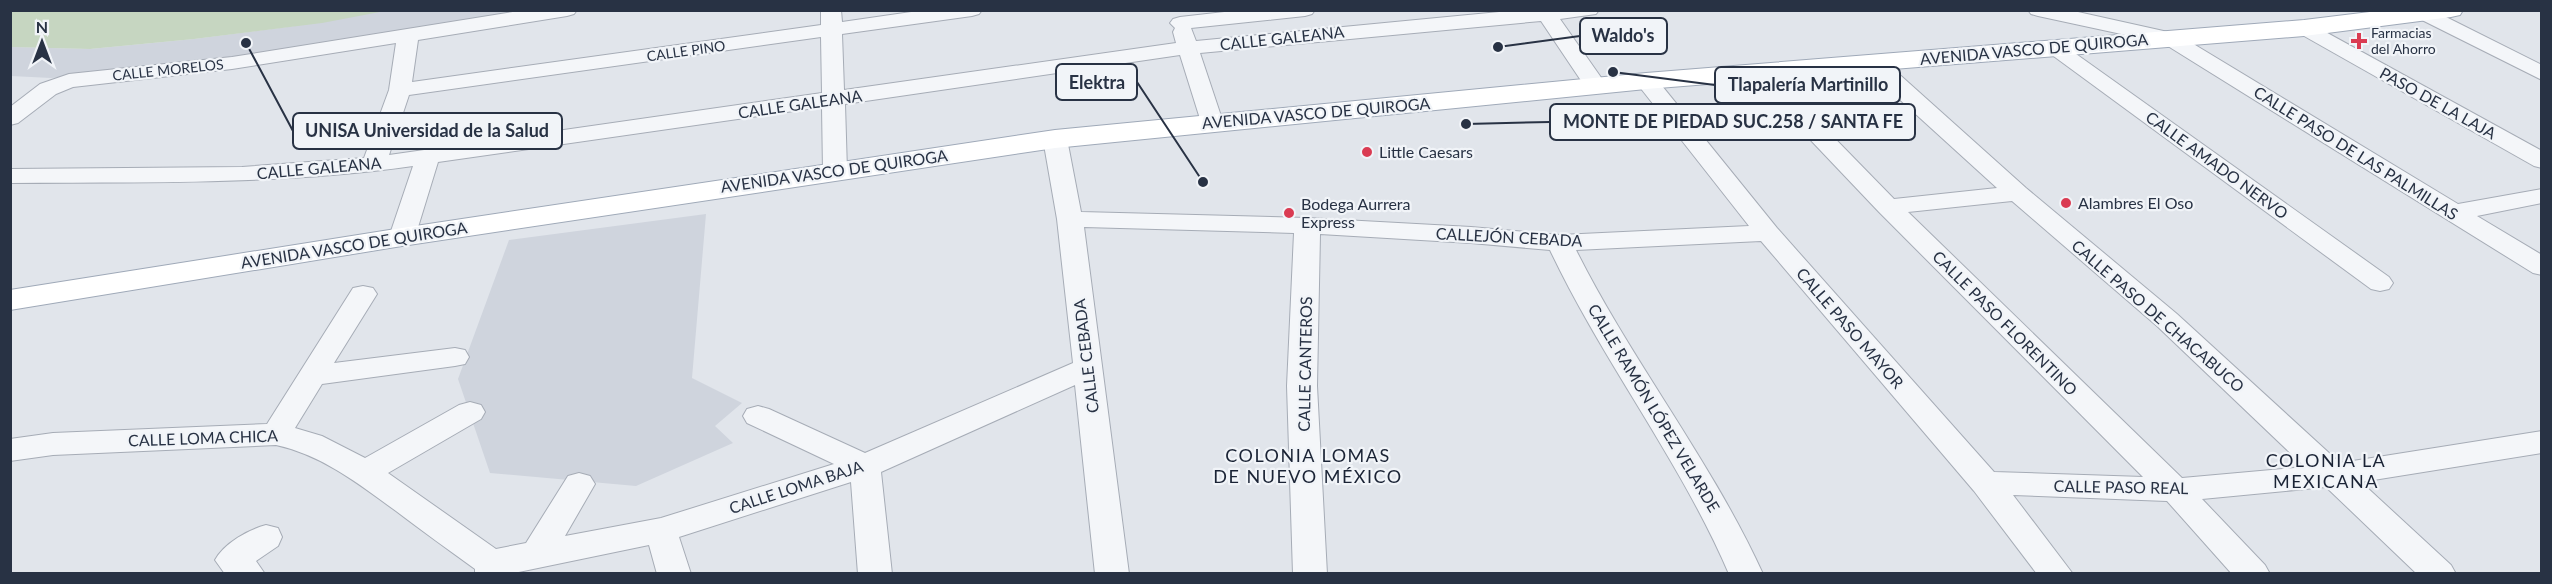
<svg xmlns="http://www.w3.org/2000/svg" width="2552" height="584" font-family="Lato,sans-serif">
<rect width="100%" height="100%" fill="#e1e5eb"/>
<g fill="#cfd4dd">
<path d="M 306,11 L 548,11 L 202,65 L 51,78 L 11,76 L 11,47 L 90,49 L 194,39 L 295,26 Z"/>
<path d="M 706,214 L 692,378 L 742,403 L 715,426 L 733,443 L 636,486 L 490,473 L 458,379 L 509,240 Z"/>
</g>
<path fill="#c6d6c1" d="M 11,10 L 385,10 L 385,11 L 322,23 L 194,39 L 90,49 L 11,47 Z"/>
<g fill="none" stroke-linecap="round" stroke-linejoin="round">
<defs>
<g id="minor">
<path d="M 525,10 L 577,10 L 574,14 L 567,16 L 418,40 L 412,82 L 821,25 L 821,10 L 841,10 L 842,22 L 925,10 L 982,10 L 979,14 L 972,16 L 842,34 L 844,90 L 1176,43 L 1173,32 L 1175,28 L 1170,23 L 1173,19 L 1180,17 L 1242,10 L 1315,10 L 1312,14 L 1305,16 L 1191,28 L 1196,41 L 1520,10 L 1599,10 L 1596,14 L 1560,19 L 1607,86 L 1604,91 L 1596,93 L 1588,91 L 1541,21 L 1200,53 L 1223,122 L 1220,127 L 1212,129 L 1204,127 L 1201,122 L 1180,55 L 845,104 L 847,171 L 844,176 L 835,178 L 826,176 L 823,171 L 822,107 L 438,162 L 415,237 L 411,242 L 402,245 L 393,242 L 389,237 L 413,166 C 280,185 145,182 10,183 L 10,169 L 242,167 L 364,158 L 389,90 L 396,43 L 232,69 L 73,87 L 56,94 L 18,123 L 10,125 L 10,107 L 40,84 L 69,74 L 232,57 ZM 821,37 L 822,93 L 389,155 L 409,95 Z"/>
<path d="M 2028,10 L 2069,10 L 2177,34 L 2458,204 L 2542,189 L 2542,203 L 2477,216 L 2542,255 L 2542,275 L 2533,273 L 2163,43 L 2038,16 L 2031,14 Z"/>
<path d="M 2421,10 L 2434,11 L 2542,65 L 2542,80 L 2420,19 L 2417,15 Z"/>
<path d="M 2304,22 L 2311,24 L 2542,151 L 2542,168 L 2534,166 L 2297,32 L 2294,28 L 2297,24 Z"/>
<path d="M 2055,42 L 2062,44 L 2389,277 L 2393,283 L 2389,289 L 2380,291 L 2371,289 L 2048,52 L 2044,48 L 2048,44 Z"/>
<path d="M 1873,57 L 1881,58 L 2026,188 L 2177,314 L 2340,463 L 2542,431 L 2542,453 L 2361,482 L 2451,565 L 2456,574 L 2417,574 L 2326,487 L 2202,499 L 2265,565 L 2270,574 L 2232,574 L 2167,501 L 2013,495 L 2073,574 L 2037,574 L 1974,491 L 1761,241 L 1576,250 C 1632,362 1711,460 1763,574 L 1729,574 C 1680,460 1603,362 1550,250 L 1471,243 L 1320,234 L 1317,386 L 1327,574 L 1293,574 L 1287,386 L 1294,233 L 1084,227 L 1129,574 L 1095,574 L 1075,385 L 881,472 L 892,574 L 858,574 L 851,482 L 679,537 L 691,574 L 657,574 L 649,545 L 509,574 L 475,574 L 475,569 C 449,550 422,531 396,511 C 359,484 322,455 276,445 L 53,455 L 10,461 L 10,439 L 53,433 L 267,424 L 353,288 L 363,286 L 373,288 L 377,294 L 334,363 L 455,348 L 465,350 L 469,357 L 465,364 L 455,366 L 322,384 L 295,428 L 322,436 L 365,458 L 459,405 L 470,402 L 481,405 L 485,412 L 481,419 L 388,473 L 496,549 L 526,543 L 568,476 L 579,473 L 590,476 L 595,484 L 565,536 L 661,518 L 834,464 L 747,423 L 743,416 L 747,409 L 758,406 L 769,409 L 865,453 L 1073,363 L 1057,219 L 1043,139 L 1047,134 L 1055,132 L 1063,134 L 1067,139 L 1081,212 L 1307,218 L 1471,227 L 1560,235 L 1749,226 L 1635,81 L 1638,76 L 1646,74 L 1654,76 L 1777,228 L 1994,472 L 2143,477 L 1879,212 L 1746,72 L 1749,67 L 1757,66 L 1765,67 L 1894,199 L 1997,188 L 1865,68 L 1862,63 L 1865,58 ZM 2012,201 L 2157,326 L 2305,467 L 2182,478 L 1908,212 Z"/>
<path d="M 266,525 L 278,528 L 282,537 L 278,546 L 256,561 L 265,574 L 225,574 L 215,560 C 224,543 248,530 266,525 Z"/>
</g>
<path id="major" d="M 2386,10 L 2463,10 L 2460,15 L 2451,17 L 2304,36 L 1646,89 L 1055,148 L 402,246 L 10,310 L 10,290 L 402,228 L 1055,130 L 1646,73 L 2304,20 Z"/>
</defs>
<use href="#minor" stroke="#a6acb6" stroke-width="2"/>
<use href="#major" stroke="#9fa9b8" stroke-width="2"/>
<use href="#minor" fill="#f4f6f9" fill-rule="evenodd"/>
<use href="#major" fill="#fff" fill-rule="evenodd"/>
</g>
<g fill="#da3b52" stroke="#f1f4f8" stroke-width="2">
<path d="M2356 32h6v6h6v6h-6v6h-6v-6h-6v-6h6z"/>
<circle cx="1367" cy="152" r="6"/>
<circle cx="2066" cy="203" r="6"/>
<circle cx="1289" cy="213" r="6"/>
</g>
<g text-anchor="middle" stroke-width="4.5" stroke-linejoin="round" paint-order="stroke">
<g font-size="14" fill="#283244" stroke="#f1f4f8" text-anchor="start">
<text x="2371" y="38">Farmacias<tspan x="2371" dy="16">del Ahorro</tspan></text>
</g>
<g font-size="14" fill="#283244" stroke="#f1f4f8">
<text transform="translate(686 51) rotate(-8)" y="5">CALLE PINO</text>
<text transform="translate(168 70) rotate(-6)" y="5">CALLE MORELOS</text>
</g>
<g font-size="16" fill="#283244" stroke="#f1f4f8">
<text transform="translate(1282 38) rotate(-6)" y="6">CALLE GALEANA</text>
<text transform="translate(2034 49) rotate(-5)" y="6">AVENIDA VASCO DE QUIROGA</text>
<text transform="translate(2438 103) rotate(29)" y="6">PASO DE LA LAJA</text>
<text transform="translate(800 104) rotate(-8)" y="6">CALLE GALEANA</text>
<text transform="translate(1316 113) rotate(-5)" y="6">AVENIDA VASCO DE QUIROGA</text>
<text transform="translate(2356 153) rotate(32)" y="6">CALLE PASO DE LAS PALMILLAS</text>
<text transform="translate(2217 165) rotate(36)" y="6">CALLE AMADO NERVO</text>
<text transform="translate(319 168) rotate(-5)" y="6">CALLE GALEANA</text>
<text transform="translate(834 171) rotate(-8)" y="6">AVENIDA VASCO DE QUIROGA</text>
<text transform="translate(1509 237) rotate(3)" y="6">CALLEJÓN CEBADA</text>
<text transform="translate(354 245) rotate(-9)" y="6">AVENIDA VASCO DE QUIROGA</text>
<text transform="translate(2158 316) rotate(41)" y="6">CALLE PASO DE CHACABUCO</text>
<text transform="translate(2005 323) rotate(45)" y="6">CALLE PASO FLORENTINO</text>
<text transform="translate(1850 328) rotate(49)" y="6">CALLE PASO MAYOR</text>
<text transform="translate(1086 356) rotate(-97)" y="6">CALLE CEBADA</text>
<text transform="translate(1305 364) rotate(-89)" y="6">CALLE CANTEROS</text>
<text transform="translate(1654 408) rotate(59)" y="6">CALLE RAMÓN LÓPEZ VELARDE</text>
<text transform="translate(203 438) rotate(-2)" y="6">CALLE LOMA CHICA</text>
<text transform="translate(796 487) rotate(-18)" y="6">CALLE LOMA BAJA</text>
<text transform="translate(2121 487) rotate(1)" y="6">CALLE PASO REAL</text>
</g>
<g font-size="16" fill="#283244" stroke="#f1f4f8" text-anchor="start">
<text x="1379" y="158">Little Caesars</text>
<text x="2078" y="209">Alambres El Oso</text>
<text x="1301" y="210">Bodega Aurrera<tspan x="1301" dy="18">Express</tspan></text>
</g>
<g font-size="18" letter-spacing="1.5" fill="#1a2335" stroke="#f1f4f8">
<text x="1308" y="462">COLONIA LOMAS<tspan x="1308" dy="21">DE NUEVO MÉXICO</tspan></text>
<text x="2326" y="467">COLONIA LA<tspan x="2326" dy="21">MEXICANA</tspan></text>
</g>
</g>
<path fill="none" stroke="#283244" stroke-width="2" d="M1498 47L1580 36M1203 182L1137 82M1613 72L1715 85M1466 124L1550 122M246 43L293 131"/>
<g fill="#283244" stroke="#f1f4f8" stroke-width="2">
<circle cx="1498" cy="47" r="6"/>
<circle cx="1203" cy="182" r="6"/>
<circle cx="1613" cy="72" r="6"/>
<circle cx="1466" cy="124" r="6"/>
<circle cx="246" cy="43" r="6"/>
</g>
<g fill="#f1f4f8" stroke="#283244" stroke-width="2">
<rect x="1580" y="18" width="87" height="36" rx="6"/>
<rect x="1056" y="64" width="81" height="36" rx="6"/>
<rect x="1715" y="67" width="185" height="36" rx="6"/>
<rect x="1550" y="104" width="365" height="36" rx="6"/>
<rect x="293" y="113" width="269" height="36" rx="6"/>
</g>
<g font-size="18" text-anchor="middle" font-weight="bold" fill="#283244">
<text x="1623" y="42">Waldo's</text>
<text x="1097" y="89">Elektra</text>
<text x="1808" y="91">Tlapalería Martinillo</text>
<text x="1733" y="128">MONTE DE PIEDAD SUC.258 / SANTA FE</text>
<text x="427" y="137">UNISA Universidad de la Salud</text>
</g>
<rect width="2552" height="584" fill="none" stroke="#283244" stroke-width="24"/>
<g transform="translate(42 42)" stroke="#f1f4f8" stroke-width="4.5" paint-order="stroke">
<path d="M0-4.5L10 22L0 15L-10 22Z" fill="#283244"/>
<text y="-9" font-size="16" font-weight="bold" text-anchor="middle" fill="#283244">N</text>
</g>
</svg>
